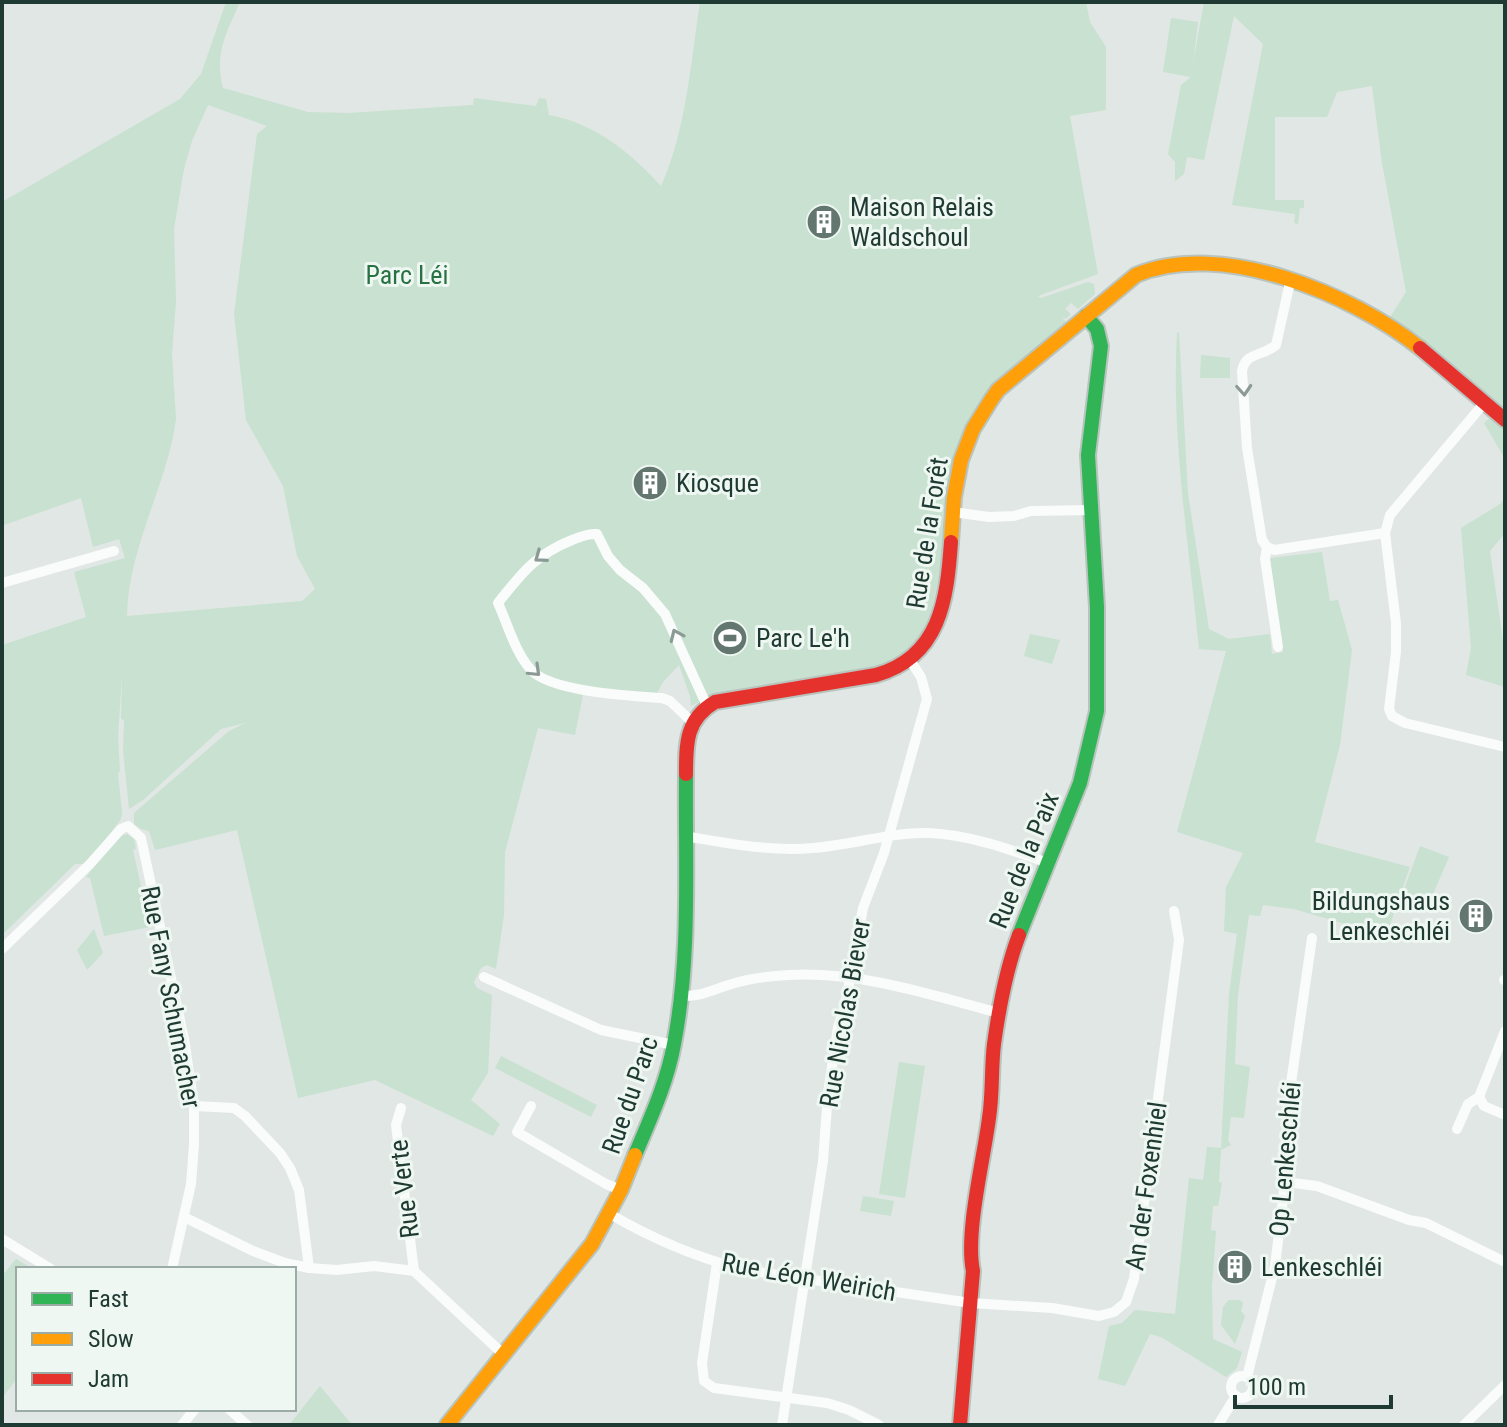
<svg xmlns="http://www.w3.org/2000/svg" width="1507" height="1427" font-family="'Roboto Condensed',sans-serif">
<rect width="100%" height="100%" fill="#e0e7e4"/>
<g fill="#c8e1d0" fill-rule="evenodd">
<path d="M 226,2 L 240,2 C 226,34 214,53 223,88 L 308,112 L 348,113 L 473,105 L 474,98 L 536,106 L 539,98 L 546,99 L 549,115 C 594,123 630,152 661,186 C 686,132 691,61 700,2 L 1086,2 L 1090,22 L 1106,47 L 1106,110 L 1070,116 L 1098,274 L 1038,296 L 1041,298 L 1088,282 L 1094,284 L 1095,294 L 1078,309 L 1071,303 L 1065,309 L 1071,314 L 1066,319 L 1062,317 L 1066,322 C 1012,367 967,401 950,474 C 944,518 943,629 905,654 C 873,676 823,676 786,682 C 752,687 721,690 691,706 L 690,696 L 679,665 L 663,682 L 655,697 L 584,689 L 575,735 L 538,728 L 505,852 L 504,915 L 496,969 L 487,965 L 481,968 L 474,982 L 477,988 L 492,995 L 488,1073 L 471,1100 L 500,1124 L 493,1136 L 375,1080 L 298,1098 L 237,830 L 155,850 L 149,831 L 141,829 L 134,824 L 134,813 L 229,731 L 245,723 L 221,729 L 143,800 L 129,809 L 123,750 L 124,720 L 121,719 L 122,674 L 118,737 L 120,771 L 118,773 L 122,813 L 121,819 L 87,864 L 75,864 L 2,935 L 2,645 L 86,617 L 74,572 L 125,558 L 119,539 L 93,547 L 81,498 L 4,525 L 2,521 L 2,202 L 180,99 L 201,74 ZM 208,105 L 267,126 L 257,134 L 234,314 L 246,420 L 283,486 L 297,556 L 315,589 L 302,601 L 127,616 C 128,554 160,497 173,437 L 176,419 L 172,353 L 176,302 L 174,229 L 184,169 L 192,141 Z"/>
<path d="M 1204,2 L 1505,2 L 1505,459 L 1484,423 L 1496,413 L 1387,322 L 1406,292 L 1382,163 L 1372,86 L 1337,92 L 1327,117 L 1275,117 L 1275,200 L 1304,200 L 1304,208 L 1300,208 L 1298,224 L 1294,223 L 1295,214 L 1232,205 L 1263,44 L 1234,16 L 1204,160 L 1187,157 L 1184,174 L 1175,181 L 1175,162 L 1168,154 L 1181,85 L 1191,77 L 1163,72 L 1171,18 L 1198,22 L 1193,63 Z"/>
<path d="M 1179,332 L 1188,494 L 1209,629 L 1229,639 L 1270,634 L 1272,654 L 1283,652 L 1270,558 L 1322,552 L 1330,601 L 1338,600 L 1352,650 L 1340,745 L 1315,842 L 1410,867 L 1386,936 L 1294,909 L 1263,905 L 1260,916 L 1249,915 L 1238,995 L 1235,1064 L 1250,1067 L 1244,1118 L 1231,1117 L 1228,1140 L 1231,1145 L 1221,1150 L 1219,1182 L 1222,1183 L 1218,1206 L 1213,1206 L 1211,1230 L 1216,1231 L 1212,1287 L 1213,1339 L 1242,1352 L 1237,1368 L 1226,1377 L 1161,1337 L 1150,1334 L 1125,1386 L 1098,1379 L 1109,1326 L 1122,1323 L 1135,1310 L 1175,1314 L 1189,1178 L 1203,1180 L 1207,1147 L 1221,1148 L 1229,994 L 1237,934 L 1224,931 L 1226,887 L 1243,853 L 1177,832 L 1226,651 L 1199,649 C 1189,544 1171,439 1177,333 Z"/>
<path d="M 1201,355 L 1230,358 L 1230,378 L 1200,378 Z"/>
<path d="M 1505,498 L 1505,533 L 1490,551 L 1505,655 L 1505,687 L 1466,675 L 1471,648 L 1461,528 L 1500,504 Z"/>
<path d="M 1030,634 L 1060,640 L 1052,664 L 1024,656 Z"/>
<path d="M 127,834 L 134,839 L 136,849 L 133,850 L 150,927 L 104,936 L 90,878 L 86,877 L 116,838 Z"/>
<path d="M 1420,846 L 1449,857 L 1430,901 L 1419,906 L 1401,898 Z"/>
<path d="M 94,929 L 103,953 L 87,970 L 77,950 Z"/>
<path d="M 501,1056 L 597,1105 L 591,1117 L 495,1068 Z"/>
<path d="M 899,1062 L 925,1066 L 905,1198 L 879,1194 Z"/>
<path d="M 863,1196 L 894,1201 L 891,1216 L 860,1211 Z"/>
<path d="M 16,1259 L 33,1269 L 18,1269 L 18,1377 L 2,1398 L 2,1276 Z"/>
<path d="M 1229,1300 L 1240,1300 L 1243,1303 L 1241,1311 L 1245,1316 L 1235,1344 L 1221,1325 L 1223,1307 Z"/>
<path d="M 320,1386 L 348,1420 L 353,1425 L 289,1425 Z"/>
</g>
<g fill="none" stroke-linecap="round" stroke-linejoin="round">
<defs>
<g id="fast">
<path d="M 1019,935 L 1080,783 L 1097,711 L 1097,607 L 1088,455 L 1101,346 L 1097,329 L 1086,316"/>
<path d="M 635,1155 C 650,1119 667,1083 674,1044 C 691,956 685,863 686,774"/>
</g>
<g id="slow">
<path d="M 951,542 L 954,497 L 961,460 L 973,429 L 991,400 L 998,390 L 1136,275 C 1221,239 1352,294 1420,348"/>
<path d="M 447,1425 L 592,1244 L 621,1190 L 635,1155"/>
</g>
<g id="jam">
<path d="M 1420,348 L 1505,420"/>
<path d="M 686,774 C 686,743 686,719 715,702 L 876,675 C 940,657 947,600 951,542"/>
<path d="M 960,1425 L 973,1271 C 965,1233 984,1158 989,1118 C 993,1093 991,1068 994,1044 C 999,1008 1006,969 1019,935"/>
</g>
</defs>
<use href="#fast" stroke="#b9c4bf" stroke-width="18"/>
<use href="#slow" stroke="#b9c4bf" stroke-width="18"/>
<use href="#jam" stroke="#b9c4bf" stroke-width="18"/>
<g stroke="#fafbfb" stroke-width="10">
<path d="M 1291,278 L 1276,345 C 1264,356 1245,352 1242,371 L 1247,448 L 1262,540 L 1267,547 L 1274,550 L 1385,533"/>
<path d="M 1485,402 L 1390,515 L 1385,533 L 1396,623 L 1396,652 L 1389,709 L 1392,716 L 1405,723 L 1505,747"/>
<path d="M 953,512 L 989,517 L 1014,516 L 1031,511 L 1092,510"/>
<path d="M 1267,547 L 1265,559 L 1278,647"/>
<path d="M 2,583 L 114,551"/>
<path d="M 692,722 L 670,701 L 662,698 C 632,696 551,692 531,670 C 515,652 508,625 498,603 C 522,573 535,555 572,540 C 580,537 587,533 597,534 L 608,556 L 620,570 L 643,588 L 665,614 L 707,706"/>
<path d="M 684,836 C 727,843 770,852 813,848 C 852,845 890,832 929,833 C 971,835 1009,849 1048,863"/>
<path d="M 2,949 L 90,864 L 121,829 L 128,826 L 141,838 L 184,1039 L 194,1106 L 194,1145 L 191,1184 L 172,1269"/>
<path d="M 484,977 L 601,1030 L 674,1045"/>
<path d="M 1504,980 L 1505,980"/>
<path d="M 682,996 C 702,997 716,988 735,983 C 752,978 771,976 789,975 C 859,971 932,995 999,1013"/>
<path d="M 1479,1097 L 1484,1106 L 1505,1115"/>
<path d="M 194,1106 L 234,1108 L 245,1116 L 280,1153 L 290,1168 L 299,1190 L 309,1268"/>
<path d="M 531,1106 L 517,1132 L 606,1184 L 621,1190"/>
<path d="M 401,1108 L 396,1125 L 414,1271"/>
<path d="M 1457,1129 L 1468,1104 L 1479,1097 L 1505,1031"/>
<path d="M 1285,1182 L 1317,1186 L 1409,1220 L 1426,1223 L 1505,1262"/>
<path d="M 610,1214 C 651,1238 698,1258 745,1270 L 971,1303 L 1052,1308 L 1099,1316 L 1114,1312 L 1126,1302 L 1134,1279 L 1179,940 L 1174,911"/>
<path d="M 184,1217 L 253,1251 L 285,1263 L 309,1268 L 337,1270 L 374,1266 L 414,1271 L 503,1354"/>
<path d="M 2,1239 L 51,1269"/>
<path d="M 717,1263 L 702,1363 L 704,1381 L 714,1388 L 827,1403 L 849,1410 L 879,1425"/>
<circle cx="1242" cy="1387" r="11"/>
<path d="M 1247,1377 L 1275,1266 L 1285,1182 L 1290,1090 L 1312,938"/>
<path d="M 229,1409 L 247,1425"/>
<path d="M 182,1425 L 195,1409"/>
<path d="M 782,1425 L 823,1161 L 828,1093 L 838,1027 L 845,1006 L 863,908 L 884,853 L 927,699 L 921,677 L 910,660"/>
<path d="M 1218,1425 L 1236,1396"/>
<path d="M 1464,1425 L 1505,1385"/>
</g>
<use href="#fast" stroke="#30b455" stroke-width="14"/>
<use href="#slow" stroke="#ff9f0a" stroke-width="14"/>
<use href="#jam" stroke="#e5322d" stroke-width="14"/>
</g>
<defs><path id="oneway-chevron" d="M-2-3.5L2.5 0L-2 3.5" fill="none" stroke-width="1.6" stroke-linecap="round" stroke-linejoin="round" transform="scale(2)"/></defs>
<g stroke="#8c9a96">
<use href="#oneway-chevron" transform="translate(1244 390) rotate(86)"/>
<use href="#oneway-chevron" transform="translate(540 557) rotate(144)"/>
<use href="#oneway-chevron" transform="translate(676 635) rotate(-114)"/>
<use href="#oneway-chevron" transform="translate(535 671) rotate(44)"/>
</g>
<defs>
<symbol id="building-disc" viewBox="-11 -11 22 22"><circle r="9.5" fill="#637770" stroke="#eef7f2"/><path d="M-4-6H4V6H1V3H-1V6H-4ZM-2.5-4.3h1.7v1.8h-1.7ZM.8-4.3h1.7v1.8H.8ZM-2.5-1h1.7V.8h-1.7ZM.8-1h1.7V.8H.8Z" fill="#fff"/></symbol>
<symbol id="stadium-disc" viewBox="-11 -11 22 22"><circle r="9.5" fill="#637770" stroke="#eef7f2"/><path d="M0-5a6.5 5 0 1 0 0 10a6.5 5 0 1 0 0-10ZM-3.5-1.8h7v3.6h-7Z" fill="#fff"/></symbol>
</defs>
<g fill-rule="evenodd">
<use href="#building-disc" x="804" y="202" width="40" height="40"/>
<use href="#building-disc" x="630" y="463" width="40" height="40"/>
<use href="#stadium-disc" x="710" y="618" width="40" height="40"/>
<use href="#building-disc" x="1456" y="896" width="40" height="40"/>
<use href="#building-disc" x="1215" y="1247" width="40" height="40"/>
</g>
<g text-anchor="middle" stroke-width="6" stroke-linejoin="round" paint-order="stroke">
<g font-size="26" fill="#1f3a32" stroke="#eef7f2" text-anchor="start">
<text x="850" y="216">Maison Relais<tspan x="850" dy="30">Waldschoul</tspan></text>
<text x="676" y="492">Kiosque</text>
<text x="756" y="647">Parc Le'h</text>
<text x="1450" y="910" text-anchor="end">Bildungshaus<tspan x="1450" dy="30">Lenkeschléi</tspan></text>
<text x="1261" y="1276">Lenkeschléi</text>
</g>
<g font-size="26" fill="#287143" stroke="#eef7f2">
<text x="407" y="284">Parc Léi</text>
</g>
<g font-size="26" fill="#1f3a32" stroke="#eef7f2">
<text transform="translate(927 533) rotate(-81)" y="9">Rue de la Forêt</text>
<text transform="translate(1024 860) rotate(-68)" y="9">Rue de la Paix</text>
<text transform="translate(171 997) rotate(79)" y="9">Rue Fany Schumacher</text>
<text transform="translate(845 1013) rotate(-80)" y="9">Rue Nicolas Biever</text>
<text transform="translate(630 1095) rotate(-71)" y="9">Rue du Parc</text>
<text transform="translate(1285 1159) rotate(-85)" y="9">Op Lenkeschléi</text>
<text transform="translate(1146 1186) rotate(-82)" y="9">An der Foxenhiel</text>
<text transform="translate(404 1189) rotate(-97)" y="9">Rue Verte</text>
<text transform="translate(809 1277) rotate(10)" y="9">Rue Léon Weirich</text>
</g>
</g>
<rect width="1507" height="1427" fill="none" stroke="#1f3a32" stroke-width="8"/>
<rect x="16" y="1267" width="280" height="144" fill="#eef7f2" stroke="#9baba5" stroke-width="2"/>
<rect x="32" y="1293" width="40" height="12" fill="#30b455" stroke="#9baba5" stroke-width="2"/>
<text x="88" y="1307" font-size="24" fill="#1f3a32">Fast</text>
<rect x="32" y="1333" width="40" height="12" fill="#ff9f0a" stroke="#9baba5" stroke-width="2"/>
<text x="88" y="1347" font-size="24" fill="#1f3a32">Slow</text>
<rect x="32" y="1373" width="40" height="12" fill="#e5322d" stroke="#9baba5" stroke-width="2"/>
<text x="88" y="1387" font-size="24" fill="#1f3a32">Jam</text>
<path d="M1235 1395v12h156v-12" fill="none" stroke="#1f3a32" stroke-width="4"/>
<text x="1247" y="1395" font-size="24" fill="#1f3a32" stroke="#eef7f2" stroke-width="6" paint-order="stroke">100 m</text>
</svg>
